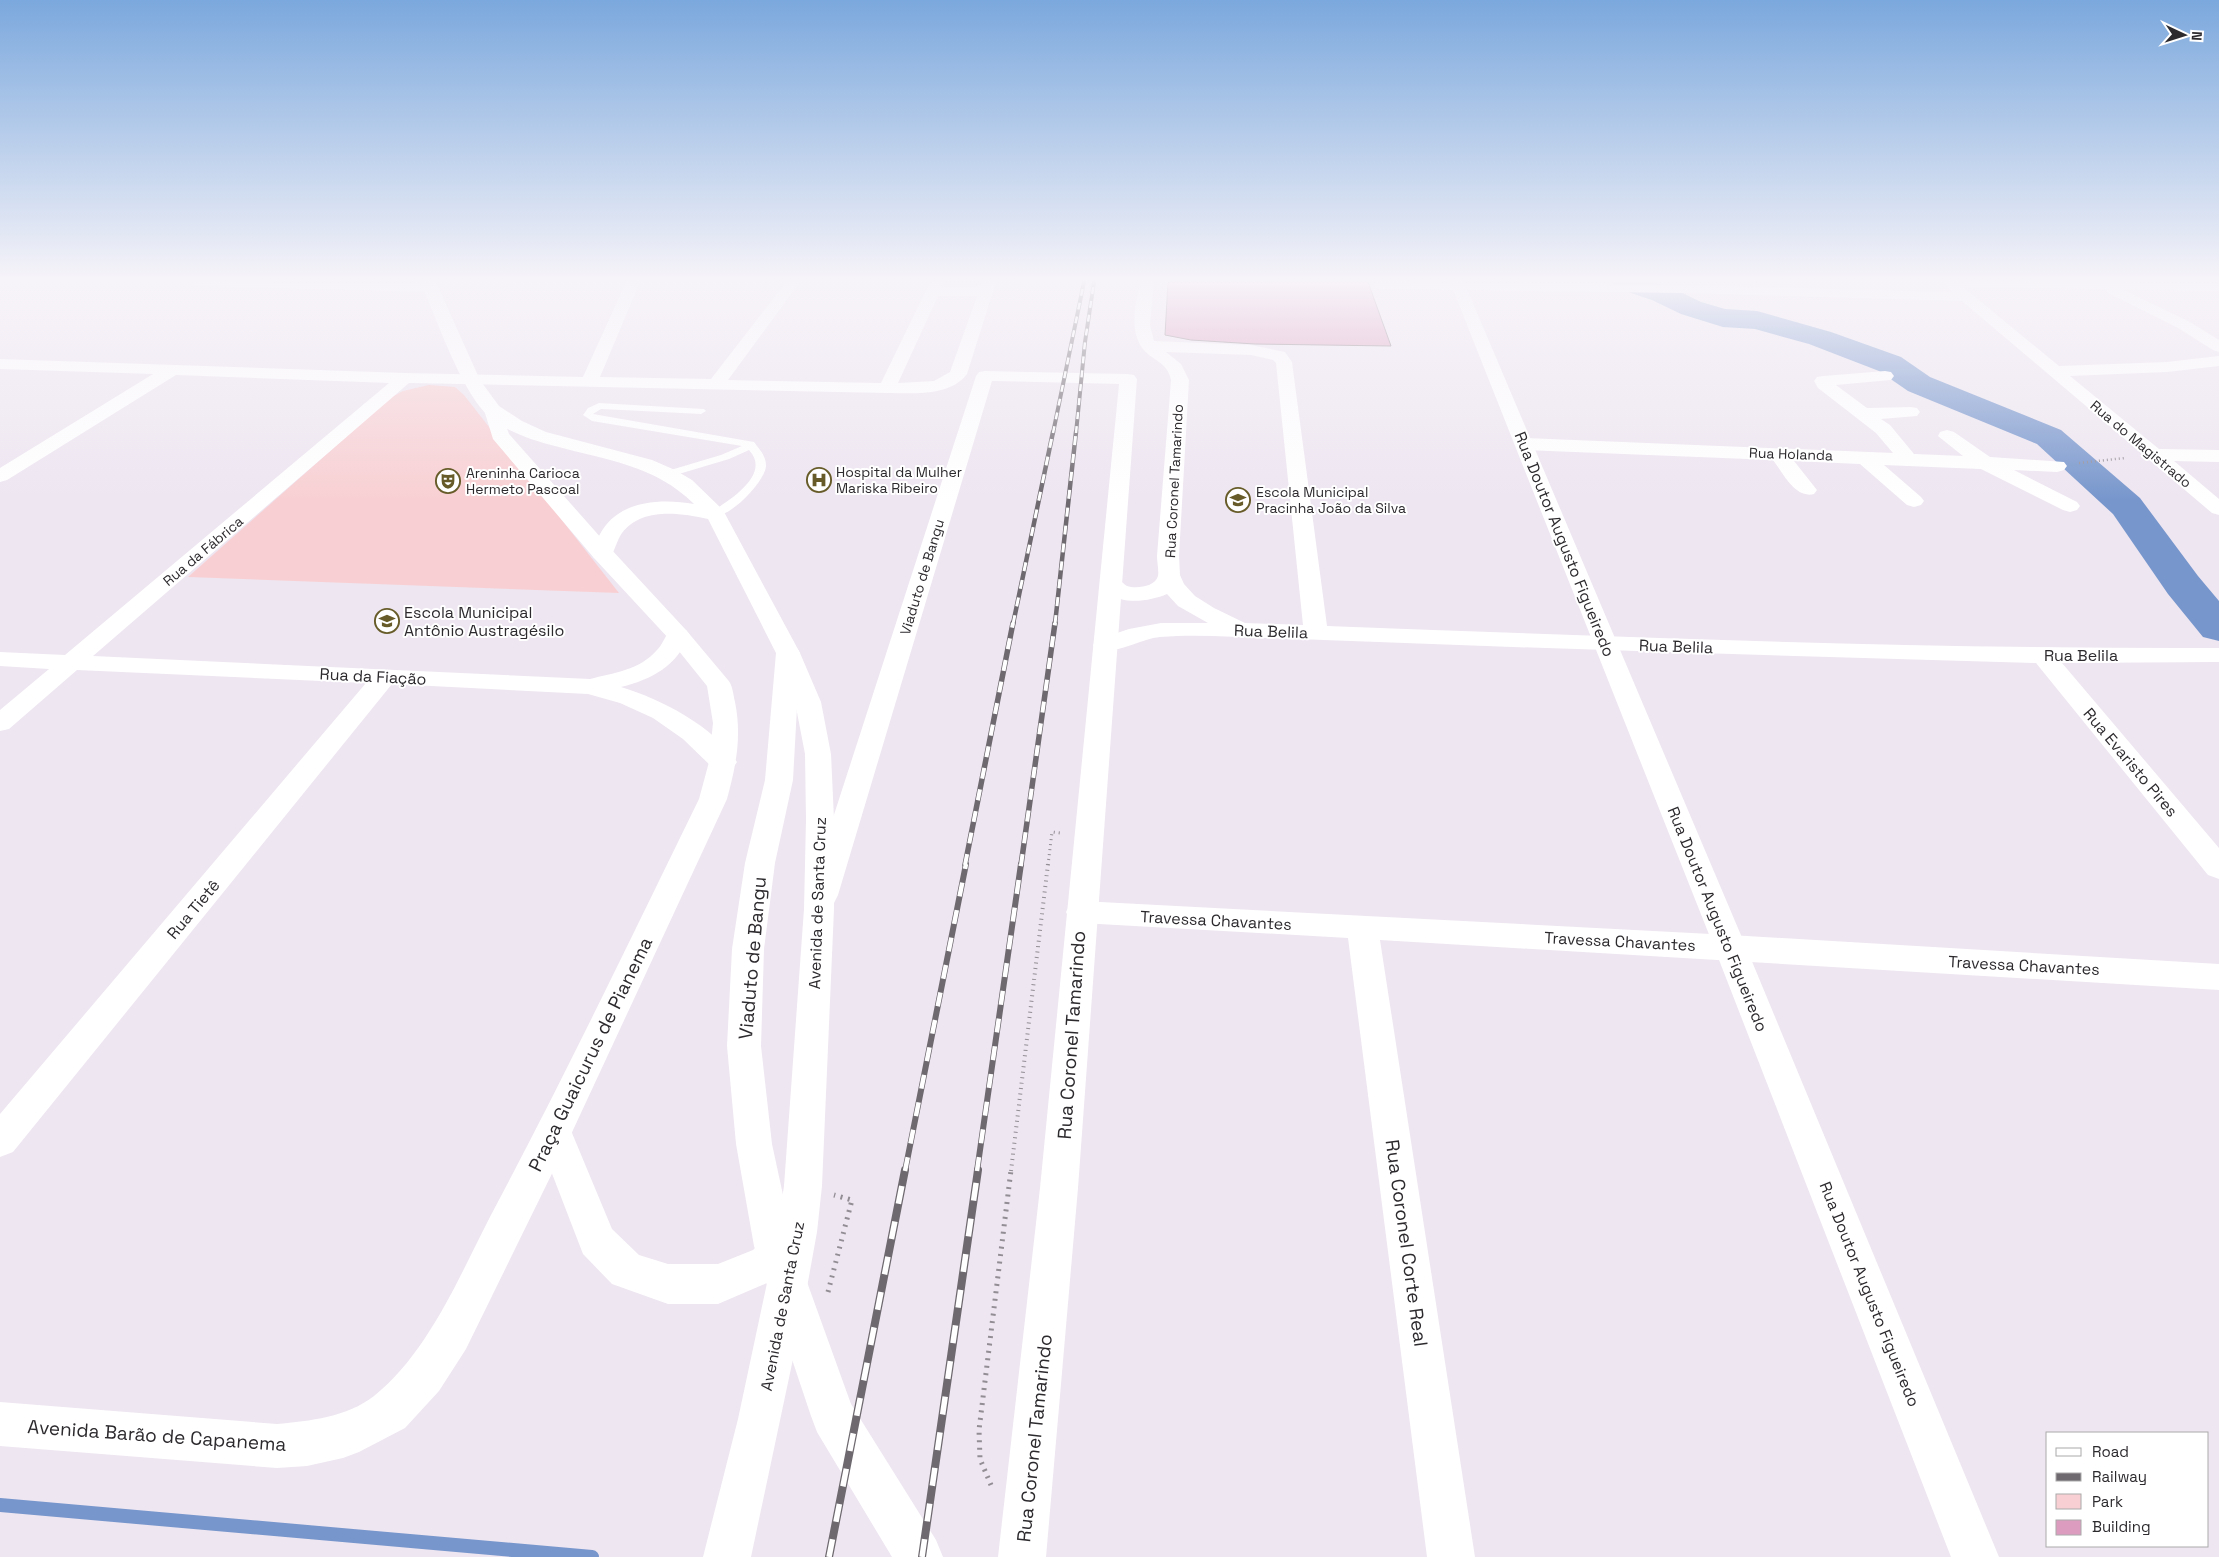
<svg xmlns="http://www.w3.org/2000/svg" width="2219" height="1557" font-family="'Space Grotesk',sans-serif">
<rect width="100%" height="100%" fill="#eee6f1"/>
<path fill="#f8d0d3" d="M 429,385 L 455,387 L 464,395 L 619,593 L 188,577 L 390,398 L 403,391 Z"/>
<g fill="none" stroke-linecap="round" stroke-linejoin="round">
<path stroke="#7796cc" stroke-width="14" d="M 0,1505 L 592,1557"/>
<path fill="#7796cc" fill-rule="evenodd" d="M 1612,282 L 1653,282 L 1672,288 L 1701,302 L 1725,309 L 1757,311 L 1831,332 L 1901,357 L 1930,377 L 2061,430 L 2140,498 L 2198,576 L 2219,601 L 2219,641 L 2203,637 L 2168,594 L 2113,514 L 2037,444 L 1908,391 L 1879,371 L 1809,344 L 1755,329 L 1723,327 L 1681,314 L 1652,300 L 1616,288 Z"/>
</g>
<path fill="#dc9cbf" stroke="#82757b" d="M 1168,282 L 1368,282 L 1391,346 L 1255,344 L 1191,340 L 1165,335 Z"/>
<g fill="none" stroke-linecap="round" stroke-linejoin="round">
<path stroke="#928d94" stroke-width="2.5" stroke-dasharray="1 3" stroke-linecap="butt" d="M 2079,463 L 2125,458"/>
<path stroke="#928d94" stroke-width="3" stroke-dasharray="1 4" stroke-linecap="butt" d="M 1048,865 L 1052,832 L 1060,833"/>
<path stroke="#928d94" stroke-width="4" stroke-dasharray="1 4.5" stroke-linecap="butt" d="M 1011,1171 L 1048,864"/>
<g stroke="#928d94" stroke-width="5" stroke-dasharray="2 5.5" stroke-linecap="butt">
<path d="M 828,1292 L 852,1200 L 834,1195"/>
<path d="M 991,1485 L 980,1459 L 979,1430 L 1011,1170"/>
</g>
<path fill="#fff" fill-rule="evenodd" d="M 599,403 L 704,409 L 706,411 L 701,414 L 601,409 L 593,414 L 754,442 C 759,449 766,455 766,466 C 765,482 728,520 712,516 L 710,514 L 712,512 C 729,500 772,475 749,450 L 729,459 L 672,476 L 664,476 L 663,474 L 664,472 L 721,455 L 742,446 L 592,421 L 583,415 L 588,408 Z"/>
<g fill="#fff" fill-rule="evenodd">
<path d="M 193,282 L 430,284 L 435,285 L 437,288 L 435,291 L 430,292 L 200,286 L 195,285 Z"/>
<path d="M 626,282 L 640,282 L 600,377 L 711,379 L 786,282 L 800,282 L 728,380 L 881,383 L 930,282 L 944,282 L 942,287 L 980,287 L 982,282 L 996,282 L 967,374 C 950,397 912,393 887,393 L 409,383 L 93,656 L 590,679 C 613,673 640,670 657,650 C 663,644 665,636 670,630 L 678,628 L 686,630 L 690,635 C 676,666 653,679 621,687 C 661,699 713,726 737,762 L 733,768 L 723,771 L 713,768 L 683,739 L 653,718 L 620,703 L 588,694 L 392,684 L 13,1152 L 0,1157 L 0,1114 L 366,683 L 77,670 L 9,729 L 0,731 L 0,710 L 49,669 L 0,666 L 0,652 L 65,655 L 389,383 L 176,375 L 7,480 L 0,482 L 0,468 L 153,374 L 0,369 L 0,359 L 405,373 L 583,377 ZM 938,296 L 977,296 L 950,372 L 934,381 L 898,383 Z"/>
<path d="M 1140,282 L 1154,282 L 1150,325 L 1154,341 L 1251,345 L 1285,352 L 1292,362 L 1327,626 C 1624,637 1922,649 2219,648 L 2219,662 L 2062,663 L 2219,848 L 2219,879 L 2208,875 L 2036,663 C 1780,656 1525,648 1269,638 C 1234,637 1196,634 1160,637 C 1139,639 1117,655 1096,650 L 1093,645 L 1096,640 L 1129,629 L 1161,623 L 1208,623 L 1178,606 L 1167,594 C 1151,601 1125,605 1109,594 C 1105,592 1103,586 1100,582 L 1103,577 L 1111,575 L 1119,577 C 1121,581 1123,584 1127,586 C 1136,589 1155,587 1158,576 C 1159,571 1157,562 1157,556 L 1171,380 C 1168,366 1160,363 1149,355 C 1127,337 1135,307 1140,282 ZM 1166,352 L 1251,355 L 1273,360 L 1276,363 L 1303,625 L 1245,623 L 1214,608 L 1195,596 L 1184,584 L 1180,575 L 1179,556 L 1189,380 L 1181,364 Z"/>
<path d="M 1376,282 L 1684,285 L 1952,292 L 1943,282 L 2219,283 L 2219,291 L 2124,290 L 2190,322 L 2219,340 L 2219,352 L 2213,350 L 2178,328 L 2108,293 L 2106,289 L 1963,287 L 2059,366 L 2167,362 L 2219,356 L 2219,366 L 2167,372 L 2070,376 L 2159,449 L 2219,450 L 2219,462 L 2174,461 L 2219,499 L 2219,515 L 2212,513 L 1962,301 L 1684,293 L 1381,289 L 1376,288 L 1374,285 Z"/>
<path d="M 1885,371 L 1891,372 L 1894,376 L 1891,380 L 1836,385 L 1867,408 L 1911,407 L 1917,408 L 1920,412 L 1917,416 L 1881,419 L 1890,425 L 1914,454 L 1963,456 L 1938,436 L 1940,432 L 1947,430 L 1954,432 L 1990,457 L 2064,462 L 2067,466 L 2064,470 L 2057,472 L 2014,470 L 2077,502 L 2080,506 L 2077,510 L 2070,512 L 2063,510 L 1981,469 L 1884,465 L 1921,497 L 1924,501 L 1921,505 L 1914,507 L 1907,505 L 1860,464 L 1794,461 L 1817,490 L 1814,494 C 1795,499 1783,473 1773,460 L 1525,450 L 1518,448 L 1516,444 L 1518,440 L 1525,438 L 1893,453 L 1876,433 L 1818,388 L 1814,381 L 1817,377 L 1823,376 Z"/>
<path d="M 1081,901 L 1730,935 L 2219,964 L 2219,990 L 1380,940 L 1475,1557 L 1427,1557 L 1348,938 L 1081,923 L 1070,920 L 1066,912 L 1070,904 Z"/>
</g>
<g fill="#fff" fill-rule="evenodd">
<path d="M 1450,282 L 1464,282 L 1746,947 L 1999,1557 L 1951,1557 L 1714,947 Z"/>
<path d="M 493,405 L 499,406 L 509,434 L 610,548 L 686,630 L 728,680 C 733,686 733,694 735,702 C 742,736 736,766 727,799 L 567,1143 L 466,1349 L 439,1391 L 405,1428 L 359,1452 L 343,1458 L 307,1466 L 277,1468 L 0,1446 L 0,1402 L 277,1424 C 310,1421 347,1417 374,1396 C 428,1353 460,1275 491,1215 C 564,1078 631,938 699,799 L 709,762 L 713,723 L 707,686 L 670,640 L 594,558 L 493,439 L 484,410 L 487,406 Z"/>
</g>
<g fill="#fff" fill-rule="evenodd">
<path d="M 985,371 L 1128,374 L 1134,375 L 1137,379 L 1078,1188 L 1046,1557 L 998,1557 L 1040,1188 L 1119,384 L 992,381 L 838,895 L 834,903 L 823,906 L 812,903 L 808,895 L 976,376 L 979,372 Z"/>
<path d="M 788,646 L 797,648 L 800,653 L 793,780 L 775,863 L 764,949 L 761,1046 L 772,1144 L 794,1246 L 851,1404 L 936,1540 L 943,1557 L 892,1557 L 817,1432 L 811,1416 L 754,1246 L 736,1144 L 727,1046 L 732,949 L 745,863 L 765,780 L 776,653 L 779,648 Z"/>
</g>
<path fill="#fff" fill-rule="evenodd" d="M 422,282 L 436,282 L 480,380 L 499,406 L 522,421 L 546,432 L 652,460 L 675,470 L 692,480 L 723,510 L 800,653 L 821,702 L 831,754 L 834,819 L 834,909 L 822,1186 L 817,1232 L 800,1326 L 751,1557 L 703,1557 L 738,1419 L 767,1283 L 718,1304 L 668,1304 L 612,1284 L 583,1254 L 536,1132 L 541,1121 L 554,1116 L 567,1121 L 612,1229 L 639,1255 L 668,1264 L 718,1264 L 753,1250 L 778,1225 L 784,1186 L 804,909 L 806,819 L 805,754 L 795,702 L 776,653 L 708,519 C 680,513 642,507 622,533 C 617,540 615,550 610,558 L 602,560 L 594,558 L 591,553 C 596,544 599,533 606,525 C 626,500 664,499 694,504 C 655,465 606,460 555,446 C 532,440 504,431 486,414 C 460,387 438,323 423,288 Z"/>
<defs>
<g id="rail-far4">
<path d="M 1053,433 L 1084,282"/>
<path d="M 1076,433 L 1085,342 L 1094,282"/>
</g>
<g id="rail-far3">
<path d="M 1013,624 L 1053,432"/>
<path d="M 1055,624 L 1076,432"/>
</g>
<g id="rail-far2">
<path d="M 965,865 L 1013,623"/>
<path d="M 1021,865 L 1055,623"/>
</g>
<g id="rail-far1">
<path d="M 905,1171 L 966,864"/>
<path d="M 977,1171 L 1021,864"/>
</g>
<g id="rail">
<path d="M 829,1557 L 905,1170"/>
<path d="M 922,1557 L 978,1170"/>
</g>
</defs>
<use href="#rail-far4" stroke="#6e696f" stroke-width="4"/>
<use href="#rail-far3" stroke="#6e696f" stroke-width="4.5"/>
<use href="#rail-far2" stroke="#6e696f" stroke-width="5.5"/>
<use href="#rail-far1" stroke="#6e696f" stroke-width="6"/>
<use href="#rail" stroke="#6e696f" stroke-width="8"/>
<use href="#rail-far4" stroke="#fff" stroke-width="2.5" stroke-dasharray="7" stroke-linecap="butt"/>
<use href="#rail-far3" stroke="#fff" stroke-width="3" stroke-dasharray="9" stroke-linecap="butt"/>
<use href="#rail-far2" stroke="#fff" stroke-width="4" stroke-dasharray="11" stroke-linecap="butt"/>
<use href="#rail-far1" stroke="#fff" stroke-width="4.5" stroke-dasharray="14" stroke-linecap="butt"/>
<use href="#rail" stroke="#fff" stroke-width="5.5" stroke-dasharray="18" stroke-linecap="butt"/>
</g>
<linearGradient id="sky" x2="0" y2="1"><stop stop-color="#7ba8dd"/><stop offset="0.56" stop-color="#f7f4f9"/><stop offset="1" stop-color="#f7f4f9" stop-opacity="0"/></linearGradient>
<rect width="2219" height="500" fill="url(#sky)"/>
<defs>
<symbol id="hospital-ring" viewBox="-11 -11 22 22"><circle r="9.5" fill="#fff" stroke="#675c29" stroke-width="1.5"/><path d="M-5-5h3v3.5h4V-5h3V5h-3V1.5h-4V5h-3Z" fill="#675c29"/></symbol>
<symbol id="theatre-ring" viewBox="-11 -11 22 22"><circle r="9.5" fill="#fff" stroke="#675c29" stroke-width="1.5"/><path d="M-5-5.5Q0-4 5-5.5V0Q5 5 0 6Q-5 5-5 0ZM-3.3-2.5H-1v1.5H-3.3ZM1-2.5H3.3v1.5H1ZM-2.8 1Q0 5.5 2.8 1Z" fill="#675c29"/></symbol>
<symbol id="school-ring" viewBox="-11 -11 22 22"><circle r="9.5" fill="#fff" stroke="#675c29" stroke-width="1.5"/><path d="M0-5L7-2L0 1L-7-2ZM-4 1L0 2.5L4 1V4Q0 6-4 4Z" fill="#675c29"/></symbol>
</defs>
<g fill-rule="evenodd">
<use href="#hospital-ring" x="805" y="466" width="28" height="28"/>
<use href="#theatre-ring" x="434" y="467" width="28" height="28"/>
<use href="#school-ring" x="1224" y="486" width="28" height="28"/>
<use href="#school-ring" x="373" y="607" width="28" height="28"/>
</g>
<g text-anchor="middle" stroke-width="4" stroke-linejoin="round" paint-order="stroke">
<g font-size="14" fill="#2d2a2e" stroke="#fff">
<text transform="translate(2141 444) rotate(40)" y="5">Rua do Magistrado</text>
<text transform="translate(1791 454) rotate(2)" y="5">Rua Holanda</text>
<text transform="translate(1174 481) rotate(-87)" y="5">Rua Coronel Tamarindo</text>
<text transform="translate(203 551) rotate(-40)" y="5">Rua da Fábrica</text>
<text transform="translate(922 577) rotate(-73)" y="5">Viaduto de Bangu</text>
</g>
<g font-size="14" fill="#2d2a2e" stroke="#fff" text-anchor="start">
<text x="836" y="477">Hospital da Mulher<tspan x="836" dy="16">Mariska Ribeiro</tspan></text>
<text x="466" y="478">Areninha Carioca<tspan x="466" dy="16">Hermeto Pascoal</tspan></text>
<text x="1256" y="497">Escola Municipal<tspan x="1256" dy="16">Pracinha João da Silva</tspan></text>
</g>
<g font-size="16" fill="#2d2a2e" stroke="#fff">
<text transform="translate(1565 544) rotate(68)" y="6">Rua Doutor Augusto Figueiredo</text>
<text transform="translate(1271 631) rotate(2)" y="6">Rua Belila</text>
<text transform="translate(1676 646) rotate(2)" y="6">Rua Belila</text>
<text x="2081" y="661">Rua Belila</text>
<text transform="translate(373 676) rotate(3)" y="6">Rua da Fiação</text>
<text transform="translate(2131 762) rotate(50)" y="6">Rua Evaristo Pires</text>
<text transform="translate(817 903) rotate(-88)" y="6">Avenida de Santa Cruz</text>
<text transform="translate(193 909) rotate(-50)" y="6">Rua Tietê</text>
<text transform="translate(1718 919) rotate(68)" y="6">Rua Doutor Augusto Figueiredo</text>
<text transform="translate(1216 920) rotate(3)" y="6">Travessa Chavantes</text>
<text transform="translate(1620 941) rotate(3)" y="6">Travessa Chavantes</text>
<text transform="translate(2024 965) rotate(3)" y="6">Travessa Chavantes</text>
<text transform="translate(1870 1294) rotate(68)" y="6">Rua Doutor Augusto Figueiredo</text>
<text transform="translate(782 1306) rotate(-79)" y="6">Avenida de Santa Cruz</text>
</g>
<g font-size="16" fill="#2d2a2e" stroke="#fff" text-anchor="start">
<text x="404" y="618">Escola Municipal<tspan x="404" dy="18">Antônio Austragésilo</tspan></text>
</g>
<g font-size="19" fill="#2d2a2e" stroke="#fff">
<text transform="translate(752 958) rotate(-85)" y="7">Viaduto de Bangu</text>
<text transform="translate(1071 1035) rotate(-86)" y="7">Rua Coronel Tamarindo</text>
<text transform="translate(590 1054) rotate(-64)" y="7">Praça Guaicurus de Pianema</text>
<text transform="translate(1407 1243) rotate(82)" y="7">Rua Coronel Corte Real</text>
<text transform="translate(157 1435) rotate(4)" y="7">Avenida Barão de Capanema</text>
<text transform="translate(1034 1438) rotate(-84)" y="7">Rua Coronel Tamarindo</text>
</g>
</g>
<rect x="2046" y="1432" width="162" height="115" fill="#ffffff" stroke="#abaaab"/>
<rect x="2056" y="1448" width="25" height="8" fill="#ffffff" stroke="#abaaab"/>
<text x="2092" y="1457" font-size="15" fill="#2d2a2e">Road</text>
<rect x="2056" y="1473" width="25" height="8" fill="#6e696f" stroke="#abaaab"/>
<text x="2092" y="1482" font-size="15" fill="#2d2a2e">Railway</text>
<rect x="2056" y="1494" width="25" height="15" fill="#f8d0d3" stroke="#abaaab"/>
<text x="2092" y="1507" font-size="15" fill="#2d2a2e">Park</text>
<rect x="2056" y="1520" width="25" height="15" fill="#dc9cbf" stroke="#abaaab"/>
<text x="2092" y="1532" font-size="15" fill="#2d2a2e">Building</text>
<g transform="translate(2184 35) rotate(94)" stroke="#ffffff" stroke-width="4" paint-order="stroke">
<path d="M0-4L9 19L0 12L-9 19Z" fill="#2d2a2e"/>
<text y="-8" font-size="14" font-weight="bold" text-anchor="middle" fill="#2d2a2e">N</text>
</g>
</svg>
